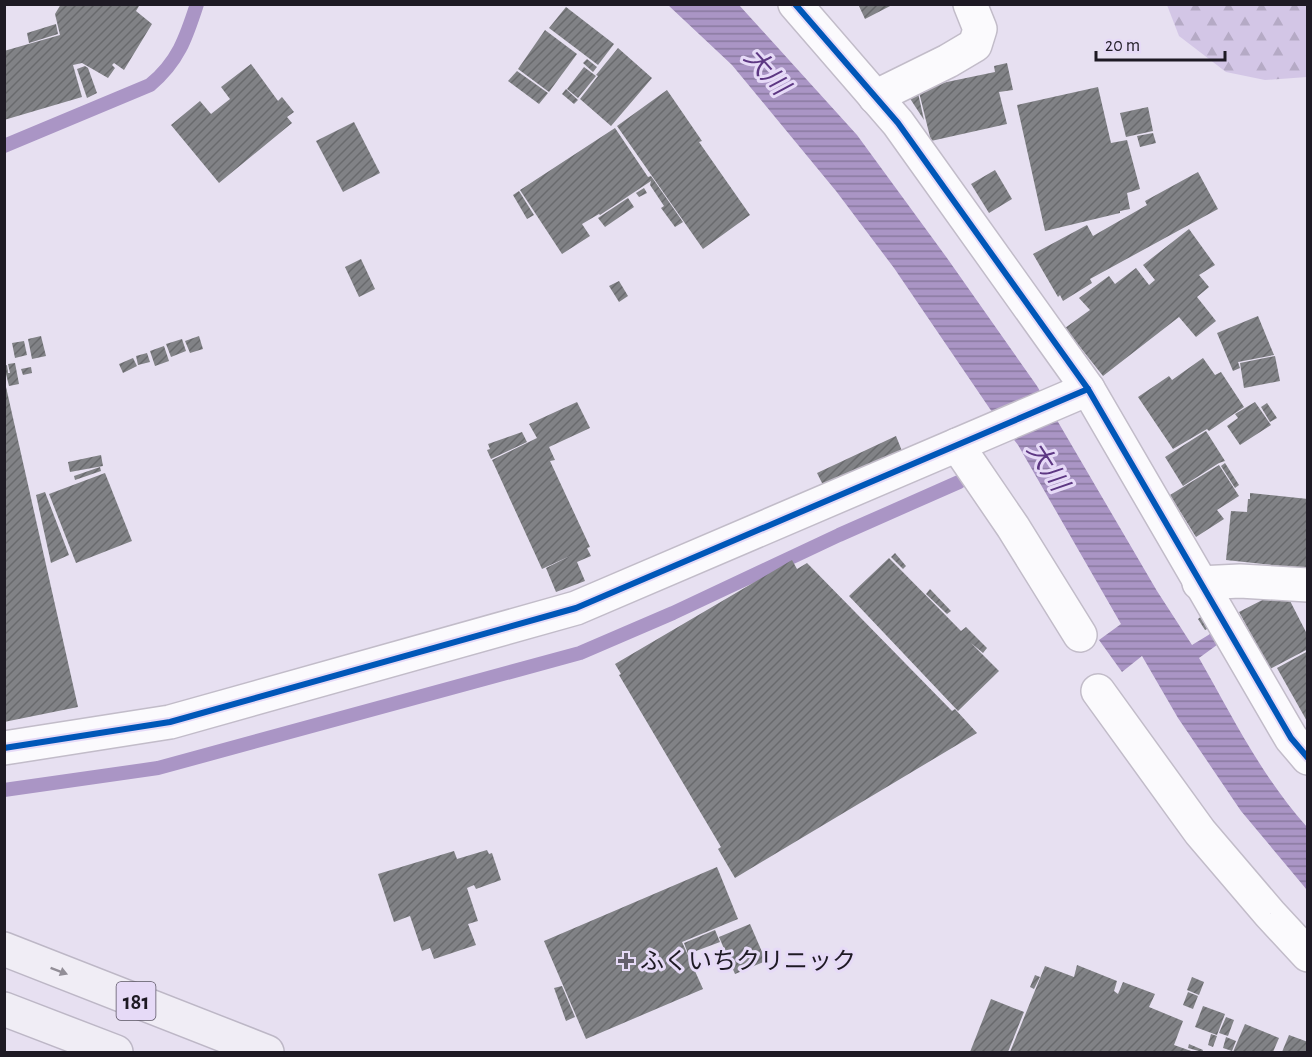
<svg xmlns="http://www.w3.org/2000/svg" width="1312" height="1057" font-family="'Alegreya Sans','Noto Sans JP',sans-serif">
<defs>
<pattern id="forest-firs" width="22" height="20" patternUnits="userSpaceOnUse" patternTransform="scale(1.5)"><rect width="22" height="20" fill="#d3c6e6"/><path d="M5 1l3.5 6h-7zM16 11l3.5 6h-7z" fill="#b5aac5"/></pattern>
<pattern id="water-rules" width="6" height="5" patternUnits="userSpaceOnUse" patternTransform="scale(1.5)"><rect width="6" height="5" fill="#aa95c5"/><path d="M0 2.5h6" fill="none" stroke="#8a79a0"/></pattern>
<pattern id="building-hatch" width="6" height="6" patternUnits="userSpaceOnUse" patternTransform="scale(1.5)"><rect width="6" height="6" fill="#818286"/><path d="M-1 1l2-2M0 6l6-6M5 7l2-2" fill="none" stroke="#696a6d"/></pattern>
</defs>
<rect width="100%" height="100%" fill="#e7e0f1"/>
<path fill="url(#forest-firs)" d="M 1167,5 L 1307,5 L 1307,77 L 1265,80 L 1226,72 L 1179,36 Z"/>
<path fill="url(#water-rules)" d="M 668,5 L 739,5 L 857,135 L 947,258 L 1037,386 L 1157,591 L 1192,645 L 1215,631 L 1221,642 L 1199,658 C 1232,716 1262,777 1307,827 L 1307,890 L 1241,811 L 1178,718 L 1142,656 L 1122,672 L 1099,640 L 1121,624 L 1018,445 L 990,409 L 894,268 L 836,191 L 732,65 Z"/>
<g fill="none" stroke-linecap="round" stroke-linejoin="round">
<g stroke="#aa95c5" stroke-width="14">
<path d="M 4,146 L 150,85 C 178,62 186,38 197,4"/>
<path d="M 4,790 L 158,768 L 580,653 L 673,613 L 839,535 L 959,482"/>
</g>
</g>
<g fill="url(#building-hatch)">
<path d="M 61,4 L 137,4 L 139,6 L 136,11 L 152,24 L 124,70 L 114,63 L 112,65 L 115,68 L 108,78 L 82,63 L 73,65 L 82,97 L 4,120 L 4,51 L 60,35 L 55,14 Z"/>
<path d="M 858,4 L 894,4 L 865,19 Z"/>
<path d="M 566,7 L 614,44 L 598,65 L 549,28 Z"/>
<path d="M 56,24 L 58,34 L 29,43 L 27,33 Z"/>
<path d="M 545,30 L 577,54 L 549,92 L 518,69 Z"/>
<path d="M 618,48 L 652,78 L 611,126 L 580,99 L 598,76 L 596,75 Z"/>
<path d="M 587,59 L 597,67 L 593,72 L 583,63 Z"/>
<path d="M 1007,63 L 1013,90 L 999,92 L 1007,124 L 931,141 L 918,88 L 995,72 L 994,66 Z"/>
<path d="M 251,64 L 278,101 L 282,97 L 294,112 L 287,117 L 292,123 L 219,183 L 171,125 L 200,101 L 211,114 L 230,99 L 221,87 Z"/>
<path d="M 85,66 L 88,68 L 97,93 L 87,98 L 77,69 Z"/>
<path d="M 584,67 L 596,76 L 578,98 L 567,89 Z"/>
<path d="M 517,71 L 548,93 L 539,104 L 508,81 Z"/>
<path d="M 1098,87 L 1111,143 L 1127,140 L 1140,189 L 1127,193 L 1130,209 L 1120,211 L 1120,213 L 1045,231 L 1017,105 Z"/>
<path d="M 566,89 L 578,100 L 574,104 L 562,94 Z"/>
<path d="M 667,90 L 702,141 L 699,142 L 750,215 L 703,249 L 617,126 Z"/>
<path d="M 918,93 L 924,120 L 909,97 Z"/>
<path d="M 1148,107 L 1153,131 L 1126,137 L 1120,113 Z"/>
<path d="M 354,122 L 380,173 L 343,192 L 316,141 Z"/>
<path d="M 615,128 L 648,177 L 651,176 L 683,222 L 675,227 L 661,208 L 664,206 L 650,185 L 651,181 L 600,215 L 599,214 L 582,224 L 590,236 L 562,254 L 520,190 Z"/>
<path d="M 1153,133 L 1156,143 L 1140,147 L 1137,136 Z"/>
<path d="M 995,170 L 1012,199 L 989,213 L 971,184 Z"/>
<path d="M 1198,172 L 1218,209 L 1090,279 L 1092,283 L 1063,301 L 1060,295 L 1058,297 L 1033,254 L 1087,225 L 1093,236 L 1147,205 L 1145,201 Z"/>
<path d="M 644,188 L 647,193 L 639,197 L 636,193 Z"/>
<path d="M 519,191 L 534,215 L 527,219 L 513,195 Z"/>
<path d="M 628,198 L 634,207 L 605,227 L 598,218 Z"/>
<path d="M 1189,229 L 1215,265 L 1199,275 L 1209,287 L 1197,297 L 1216,321 L 1196,337 L 1179,317 L 1103,376 L 1065,328 L 1090,310 L 1079,298 L 1109,276 L 1115,284 L 1136,268 L 1149,285 L 1155,280 L 1143,265 Z"/>
<path d="M 361,259 L 375,289 L 359,297 L 345,267 Z"/>
<path d="M 619,281 L 628,296 L 619,302 L 609,286 Z"/>
<path d="M 1258,316 L 1274,355 L 1238,362 L 1240,368 L 1233,371 L 1217,333 Z"/>
<path d="M 41,336 L 46,356 L 32,359 L 28,339 Z"/>
<path d="M 199,336 L 203,349 L 190,353 L 185,341 Z"/>
<path d="M 182,339 L 186,351 L 171,357 L 166,344 Z"/>
<path d="M 24,341 L 27,355 L 15,358 L 12,343 Z"/>
<path d="M 164,346 L 169,361 L 155,366 L 150,351 Z"/>
<path d="M 147,353 L 150,362 L 138,365 L 136,356 Z"/>
<path d="M 1275,356 L 1280,381 L 1244,388 L 1240,363 Z"/>
<path d="M 133,358 L 137,366 L 123,373 L 119,364 Z"/>
<path d="M 1203,358 L 1215,375 L 1221,372 L 1244,407 L 1209,431 L 1207,429 L 1173,449 L 1138,397 L 1169,376 L 1172,380 Z"/>
<path d="M 15,363 L 19,384 L 9,386 L 4,366 L 7,365 L 8,373 L 10,373 L 8,364 Z"/>
<path d="M 31,367 L 32,373 L 23,375 L 21,369 Z"/>
<path d="M 4,378 L 78,707 L 4,722 Z"/>
<path d="M 577,402 L 590,428 L 549,447 L 555,460 L 550,461 L 590,547 L 587,548 L 591,556 L 577,562 L 585,581 L 556,592 L 546,568 L 572,555 L 542,569 L 492,460 L 537,438 L 529,424 Z"/>
<path d="M 1255,402 L 1271,425 L 1240,445 L 1227,426 L 1238,418 L 1235,414 Z"/>
<path d="M 1267,403 L 1277,418 L 1270,422 L 1261,407 Z"/>
<path d="M 1206,431 L 1225,461 L 1219,463 L 1183,486 L 1165,457 Z"/>
<path d="M 522,432 L 527,442 L 491,459 L 487,450 L 490,449 L 488,444 Z"/>
<path d="M 896,436 L 902,451 L 824,487 L 817,473 Z"/>
<path d="M 101,455 L 103,466 L 70,472 L 68,462 Z"/>
<path d="M 1225,463 L 1239,485 L 1235,488 L 1221,466 Z"/>
<path d="M 1219,465 L 1239,496 L 1217,510 L 1224,519 L 1196,537 L 1170,495 Z"/>
<path d="M 100,467 L 101,471 L 75,480 L 74,476 Z"/>
<path d="M 105,473 L 132,541 L 76,563 L 49,494 Z"/>
<path d="M 45,492 L 69,555 L 51,563 L 36,495 Z"/>
<path d="M 1250,493 L 1308,499 L 1308,569 L 1226,560 L 1231,511 L 1247,512 L 1248,499 L 1250,499 Z"/>
<path d="M 895,553 L 906,566 L 903,569 L 891,557 Z"/>
<path d="M 889,558 L 961,631 L 966,627 L 987,648 L 983,653 L 971,643 L 999,671 L 958,711 L 849,596 Z"/>
<path d="M 792,560 L 797,569 L 807,563 L 952,711 L 955,709 L 977,733 L 735,878 L 718,849 L 721,847 L 619,675 L 621,674 L 615,664 Z"/>
<path d="M 930,589 L 951,611 L 947,614 L 926,594 Z"/>
<path d="M 1286,593 L 1308,636 L 1308,649 L 1270,669 L 1239,612 L 1272,595 Z"/>
<path d="M 1203,615 L 1211,627 L 1205,630 L 1198,619 Z"/>
<path d="M 1308,651 L 1308,723 L 1277,668 Z"/>
<path d="M 487,850 L 489,854 L 492,853 L 501,880 L 476,889 L 474,885 L 467,888 L 478,921 L 468,924 L 476,945 L 434,959 L 430,948 L 422,951 L 410,916 L 394,922 L 378,874 L 454,851 L 457,859 Z"/>
<path d="M 717,867 L 738,919 L 682,942 L 703,989 L 586,1039 L 544,941 Z"/>
<path d="M 750,924 L 766,961 L 735,974 L 719,937 Z"/>
<path d="M 715,930 L 720,942 L 688,954 L 684,943 Z"/>
<path d="M 1077,965 L 1117,981 L 1114,991 L 1118,994 L 1123,982 L 1155,994 L 1149,1007 L 1183,1021 L 1174,1045 L 1194,1052 L 1010,1052 L 1045,966 L 1074,977 Z"/>
<path d="M 1035,975 L 1040,977 L 1034,989 L 1030,987 Z"/>
<path d="M 1192,977 L 1204,982 L 1199,995 L 1187,990 Z"/>
<path d="M 562,986 L 575,1017 L 566,1021 L 554,988 Z"/>
<path d="M 1188,992 L 1198,996 L 1193,1009 L 1183,1005 Z"/>
<path d="M 991,999 L 1024,1012 L 1008,1052 L 970,1052 Z"/>
<path d="M 1203,1006 L 1225,1014 L 1217,1035 L 1195,1027 Z"/>
<path d="M 1226,1017 L 1234,1020 L 1228,1036 L 1219,1033 Z"/>
<path d="M 1245,1024 L 1279,1038 L 1273,1052 L 1233,1052 Z"/>
<path d="M 1211,1034 L 1217,1036 L 1213,1047 L 1208,1045 Z"/>
<path d="M 1289,1035 L 1308,1042 L 1308,1052 L 1282,1052 Z"/>
<path d="M 1226,1037 L 1236,1041 L 1232,1051 L 1223,1048 Z"/>
<path d="M 1189,1044 L 1203,1050 L 1202,1052 L 1188,1048 Z"/>
</g>
<g fill="none" stroke-linecap="round" stroke-linejoin="round">
<defs>
<g id="minor">
<path d="M 795,4 L 898,123 L 1088,389 L 1291,738 L 1308,758"/>
<path d="M 875,97 L 948,61 L 975,45 L 980,29 L 970,4"/>
<path d="M 957,445 L 1013,527 L 1080,635"/>
<path d="M 1199,583 L 1240,581 L 1308,585"/>
<path d="M 1098,691 L 1200,832 L 1270,914 L 1308,955"/>
<path d="M 4,748 L 170,722 L 576,608 L 1088,389"/>
</g>
<g id="highway">
<path d="M 4,949 L 267,1052"/>
<path d="M 4,1009 L 116,1052"/>
</g>
</defs>
<use href="#minor" stroke="#c2bcc9" stroke-width="36"/>
<use href="#highway" stroke="#bdb7c6" stroke-width="36"/>
<use href="#minor" stroke="#fbfafd" stroke-width="33"/>
<use href="#highway" stroke="#f0edf5" stroke-width="33"/>
<defs>
<g id="cycleway">
<path d="M 795,4 L 898,123 L 1088,389 L 1291,738 L 1308,758"/>
<path d="M 4,748 L 170,722 L 576,608 L 1088,389"/>
</g>
</defs>
<use href="#cycleway" stroke="#e6daf7" stroke-width="10"/>
<use href="#cycleway" stroke="#0057b8" stroke-width="6"/>
</g>
<defs><path id="oneway-solid" d="M-6-.8H1V-3.2L6.5 0L1 3.2V.8H-6Z" transform="scale(1.5)"/></defs>
<use fill="#928e97" href="#oneway-solid" transform="translate(59 971) rotate(21)"/>
<path fill="#645f6c" stroke="#e6daf7" stroke-width="2" d="M623 952h6v6h6v6h-6v6h-6v-6h-6v-6h6z"/>
<g text-anchor="middle" stroke-width="6" stroke-linejoin="round" paint-order="stroke">
<rect fill="#e6daf7" stroke="#5a5463" stroke-width="1.5" x="116.5" y="982" width="39" height="38" rx="4.5"/>
<g font-size="22" font-weight="bold" fill="#1e1a24">
<text x="136" y="1009">181</text>
</g>
<g font-size="24" fill="#1e1a24" stroke="#e6daf7" text-anchor="start">
<text x="640" y="969">ふくいちクリニック</text>
</g>
<g font-size="26" font-style="italic" fill="#5d3783" stroke="#e6daf7">
<text transform="translate(767 71) rotate(48)" y="9">大川</text>
<text transform="translate(1048 466) rotate(57)" y="9">大川</text>
</g>
</g>
<rect width="1312" height="1057" fill="none" stroke="#1e1a24" stroke-width="12"/>
<path d="M1096 51v9h129v-9" fill="none" stroke="#1e1a24" stroke-width="3"/>
<text x="1105" y="51" font-size="18" fill="#1e1a24" stroke="#e6daf7" stroke-width="4.5" paint-order="stroke">20 m</text>
</svg>
